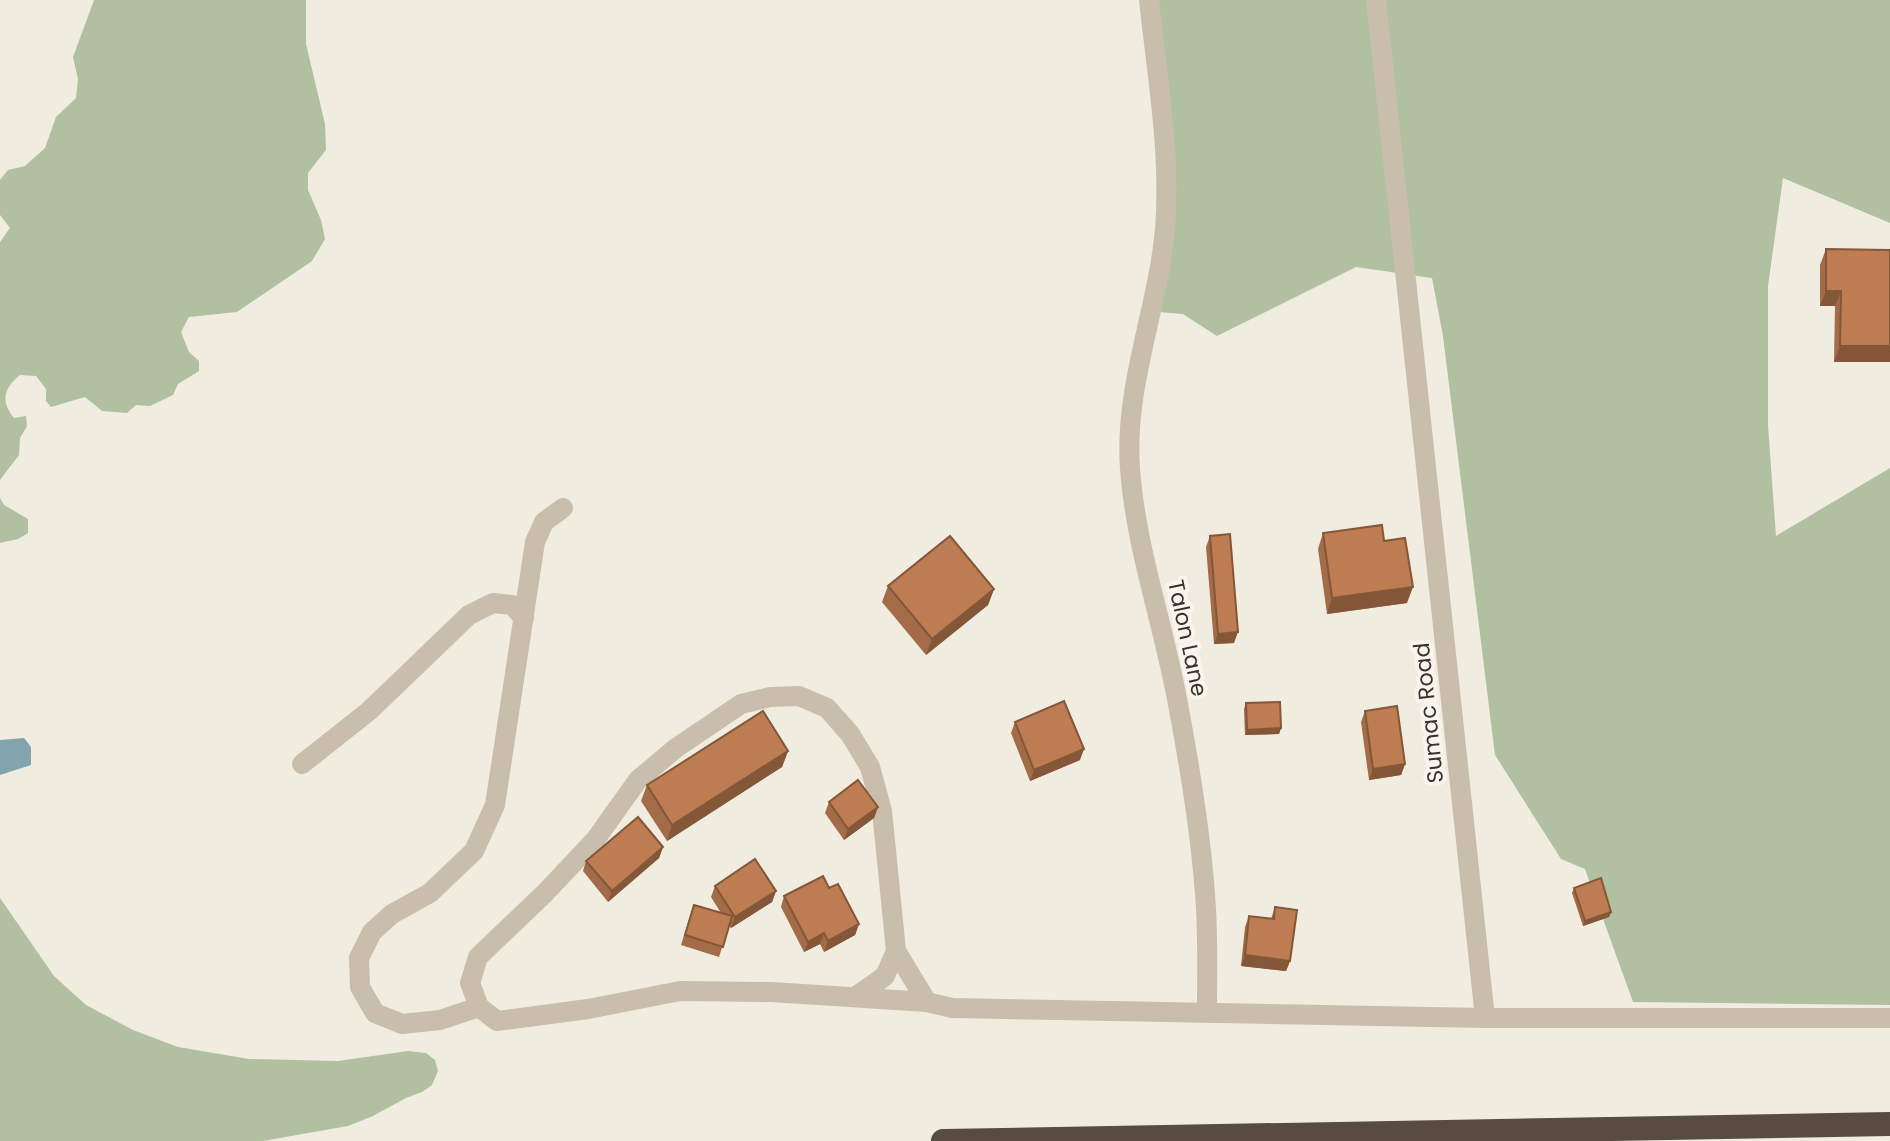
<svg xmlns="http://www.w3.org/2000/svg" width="1890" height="1141" font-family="Poppins,sans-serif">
<rect width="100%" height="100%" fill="#f1ece0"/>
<g fill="#b1c0a1">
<path d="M 94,0 L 306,0 L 306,44 L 325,124 L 326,150 L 308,173 L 308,190 L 321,220 L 325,239 L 312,261 L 237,312 L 189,317 L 181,332 L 189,352 L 199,361 L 199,371 L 178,384 L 173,395 L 150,406 L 136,405 L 127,413 L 102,411 L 85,397 L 51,407 L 46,401 L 46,389 L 36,376 L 20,375 C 4,388 0,401 14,418 L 26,416 L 27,426 L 20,438 L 19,455 L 0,480 L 0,242 L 10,228 L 0,215 L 0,180 L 8,170 L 25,166 L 45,148 L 56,117 L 76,98 L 78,79 L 73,57 Z"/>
<path d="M 1157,0 L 1890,0 L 1890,223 L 1783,178 L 1768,286 L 1768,425 L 1776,536 L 1890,468 L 1890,1005 L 1633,1002 L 1585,869 L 1561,859 L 1495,755 L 1443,336 L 1432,278 L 1356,267 L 1217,336 L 1183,314 L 1158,312 Z"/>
<path d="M 0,498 L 4,505 L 28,519 L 28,533 L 18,539 L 0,543 Z"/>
<path d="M 0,898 L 54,976 L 86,1005 L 133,1030 L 178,1047 L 249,1059 L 338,1061 L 408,1051 L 426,1053 L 435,1060 L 438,1071 L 432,1085 L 422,1092 L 406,1098 L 373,1116 L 348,1126 L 263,1141 L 0,1141 Z"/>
</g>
<path fill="#81a4ad" d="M 24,738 L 31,747 L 31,765 L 0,775 L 0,740 Z"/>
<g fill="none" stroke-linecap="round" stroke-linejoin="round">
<g stroke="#c9beac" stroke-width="20">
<path d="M 1149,0 C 1157,76 1171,153 1165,229 C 1158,309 1124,387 1130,468 C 1135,544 1163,623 1177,699 C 1190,767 1202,839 1206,909 C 1208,943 1207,977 1207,1012"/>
<path d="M 1376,0 L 1485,1018"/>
<path d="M 302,764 L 369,711 L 469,615 L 493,603 L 512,605 L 524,618"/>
<path d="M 855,997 L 885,976 L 896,951"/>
<path d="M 927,1002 L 896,951 L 882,811 L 870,767 L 850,734 L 827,708 L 799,696 L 770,697 L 741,704 L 676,748 L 638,780 L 595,840 L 545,893 L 478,957 L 470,983 L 479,1007 L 497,1021 L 588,1009 L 680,991 L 771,992 L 927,1002 L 952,1008 L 1485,1018 L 1890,1018"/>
<path d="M 479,1007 L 440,1020 L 402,1024 L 375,1013 L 360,987 L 359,958 L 372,932 L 392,914 L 430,893 L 474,851 L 495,805 L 535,542 L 544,522 L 563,508"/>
</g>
<path stroke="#584c42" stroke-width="24" d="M 943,1141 L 1890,1124"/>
</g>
<g fill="#a36b47">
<path d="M 1826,249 L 1890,250 L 1890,362 L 1834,362 L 1835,306 L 1820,306 L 1820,265 Z"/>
<path d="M 1323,533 L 1384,541 L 1407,603 L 1327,614 L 1318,549 Z"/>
<path d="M 1210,536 L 1234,643 L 1214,644 L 1206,547 Z"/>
<path d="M 888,586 L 994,589 L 988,605 L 926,655 L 882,602 Z"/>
<path d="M 1246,703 L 1281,728 L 1279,734 L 1245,735 L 1244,709 Z"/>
<path d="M 1365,711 L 1405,764 L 1401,775 L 1369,780 L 1361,722 Z"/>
<path d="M 1015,722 L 1080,760 L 1030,781 L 1011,733 Z"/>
<path d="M 788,751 L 782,767 L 667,841 L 641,801 L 647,785 Z"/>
<path d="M 829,802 L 878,807 L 874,818 L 844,840 L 825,813 Z"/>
<path d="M 663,847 L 659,858 L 608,902 L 583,871 L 586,861 Z"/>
<path d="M 715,886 L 776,891 L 772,902 L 731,928 L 729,926 L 719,957 L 681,945 L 690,916 L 721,913 L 711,897 Z"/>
<path d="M 829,888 L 859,924 L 855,935 L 824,952 L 820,944 L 804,952 L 781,907 L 784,896 Z"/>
<path d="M 1574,888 L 1611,912 L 1609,917 L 1583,926 L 1572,893 Z"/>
<path d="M 1275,907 L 1290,961 L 1286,971 L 1241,966 L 1245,927 L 1249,916 L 1271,919 Z"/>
</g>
<g fill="#845739">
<path d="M 1826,291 L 1841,291 L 1835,306 L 1820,306 Z"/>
<path d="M 1840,346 L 1890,346 L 1890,362 L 1834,362 Z"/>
<path d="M 1413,587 L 1407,603 L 1327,614 L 1332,598 Z"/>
<path d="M 994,589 L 988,605 L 926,655 L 932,639 Z"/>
<path d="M 1238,632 L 1234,643 L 1214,644 L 1218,634 Z"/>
<path d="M 1281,728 L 1279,734 L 1245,735 L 1247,730 Z"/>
<path d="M 1084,749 L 1080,760 L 1030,781 L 1034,770 Z"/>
<path d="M 788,751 L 782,767 L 667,841 L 672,825 Z"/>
<path d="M 1405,764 L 1401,775 L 1369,780 L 1373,769 Z"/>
<path d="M 878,807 L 874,818 L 844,840 L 848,829 Z"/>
<path d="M 663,847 L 659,858 L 608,902 L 612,891 Z"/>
<path d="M 776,891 L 772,902 L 731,928 L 735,917 Z"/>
<path d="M 1611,912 L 1609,917 L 1583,926 L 1585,921 Z"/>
<path d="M 859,924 L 855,935 L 824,952 L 828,941 Z"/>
<path d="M 824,933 L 820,944 L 804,952 L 808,942 Z"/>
<path d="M 1245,955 L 1290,961 L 1286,971 L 1241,966 Z"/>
</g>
<g fill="#bd7c52" stroke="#845739" stroke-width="2">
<path d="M 1826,249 L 1890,250 L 1890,346 L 1840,346 L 1841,291 L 1826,291 Z"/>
<path d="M 1382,525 L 1384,541 L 1405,538 L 1413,587 L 1332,598 L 1323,533 Z"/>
<path d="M 1230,534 L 1238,632 L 1218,634 L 1210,536 Z"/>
<path d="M 950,536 L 994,589 L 932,639 L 888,586 Z"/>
<path d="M 1064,701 L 1084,749 L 1034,770 L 1015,722 Z"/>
<path d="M 1280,702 L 1281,728 L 1247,730 L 1246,703 Z"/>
<path d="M 1397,706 L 1405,764 L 1373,769 L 1365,711 Z"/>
<path d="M 763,711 L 788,751 L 672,825 L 647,785 Z"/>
<path d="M 858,780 L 878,807 L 848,829 L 829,802 Z"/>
<path d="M 638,817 L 663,847 L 612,891 L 586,861 Z"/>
<path d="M 755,859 L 776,891 L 735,917 L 715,886 Z"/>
<path d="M 823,876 L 829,888 L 838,884 L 859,924 L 828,941 L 824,933 L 808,942 L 784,896 Z"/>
<path d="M 1601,878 L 1611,912 L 1585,921 L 1574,888 Z"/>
<path d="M 694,905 L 732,916 L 723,947 L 685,935 Z"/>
<path d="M 1275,907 L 1297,910 L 1290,961 L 1245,955 L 1249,916 L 1274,919 Z"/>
</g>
<g text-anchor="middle" stroke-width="8" stroke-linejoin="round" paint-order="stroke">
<g font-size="22" fill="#38312b" stroke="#f9f5ec">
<text transform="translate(1188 638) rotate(78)" y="8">Talon Lane</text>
<text transform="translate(1428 713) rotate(-96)" y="8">Sumac Road</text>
</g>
</g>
</svg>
